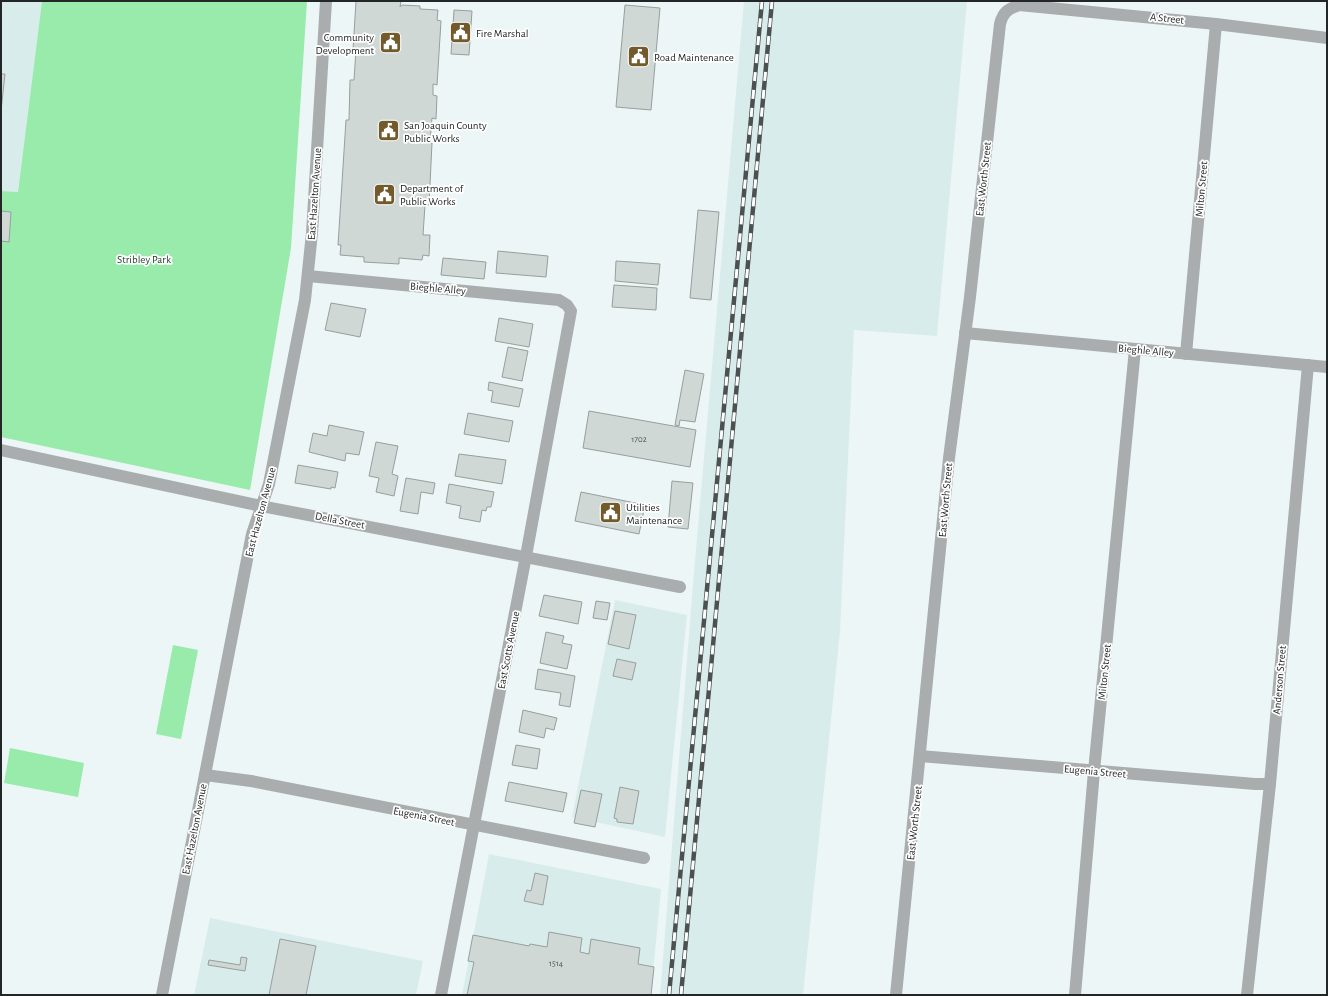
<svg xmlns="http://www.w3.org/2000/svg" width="1328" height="996" font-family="'Alegreya Sans',sans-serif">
<rect width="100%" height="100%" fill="#edf6f6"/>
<g fill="#d9ecec">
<path d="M 1,1 L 42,1 L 18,192 L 1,191 Z"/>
<path d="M 744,1 L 967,1 L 937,336 L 854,330 L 840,632 L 803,995 L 660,995 L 694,572 Z"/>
<path d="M 615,600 L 687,615 L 665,837 L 572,817 Z"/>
<path d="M 489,854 L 661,889 L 651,995 L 462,995 Z"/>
<path d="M 210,918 L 423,961 L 416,995 L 194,995 Z"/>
</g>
<g fill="#98ebaa">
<path d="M 42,1 L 307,1 L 291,248 L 250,490 L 1,437 L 1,191 L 18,192 Z"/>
<path d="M 173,645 L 198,650 L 181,739 L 156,734 Z"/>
<path d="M 10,748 L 84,763 L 78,797 L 4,783 Z"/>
</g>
<g fill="#d0d8d5" stroke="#979f9c">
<path d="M 356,1 L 401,1 L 400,7 L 402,5 L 420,6 L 420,9 L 438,10 L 437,20 L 441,21 L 437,85 L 433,84 L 433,95 L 437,96 L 436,119 L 432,118 L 430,143 L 432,143 L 429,205 L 425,205 L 423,235 L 430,235 L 429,256 L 423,255 L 422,260 L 399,258 L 399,264 L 364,262 L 364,257 L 340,255 L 341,245 L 338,245 L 346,120 L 349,120 L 350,80 L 354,80 L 356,50 L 353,50 Z"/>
<path d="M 625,5 L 660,8 L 651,110 L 616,107 Z"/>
<path d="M 454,10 L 472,11 L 469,55 L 451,54 Z"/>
<path d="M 1,74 L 5,74 L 1,111 Z"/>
<path d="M 698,210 L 719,212 L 711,300 L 690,298 Z"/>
<path d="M 1,211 L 11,212 L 9,242 L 1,241 Z"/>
<path d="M 498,251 L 548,256 L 546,277 L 496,273 Z"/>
<path d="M 443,258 L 486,262 L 484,279 L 441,275 Z"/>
<path d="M 616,261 L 660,264 L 658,285 L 615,281 Z"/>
<path d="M 614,285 L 657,288 L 656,310 L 612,307 Z"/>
<path d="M 331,303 L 366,309 L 360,337 L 325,330 Z"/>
<path d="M 499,318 L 533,324 L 529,347 L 495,341 Z"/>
<path d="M 508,347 L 528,351 L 522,381 L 502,377 Z"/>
<path d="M 685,370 L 704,374 L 695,422 L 680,420 L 679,426 L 675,425 Z"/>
<path d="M 489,382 L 523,389 L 519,407 L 491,402 L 493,391 L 488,390 Z"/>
<path d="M 589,411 L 696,430 L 690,467 L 583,448 Z"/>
<path d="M 468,413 L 513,421 L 509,442 L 464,434 Z"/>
<path d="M 329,425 L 364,432 L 359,455 L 346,453 L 345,461 L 309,452 L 313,433 L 327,436 Z"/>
<path d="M 376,442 L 398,446 L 392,474 L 398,476 L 394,496 L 376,492 L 379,478 L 369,476 Z"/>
<path d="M 459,454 L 506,460 L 502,484 L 455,476 Z"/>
<path d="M 298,465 L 338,472 L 335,488 L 331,487 L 331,489 L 295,483 Z"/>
<path d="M 406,478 L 435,483 L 433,494 L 421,492 L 418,514 L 400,511 Z"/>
<path d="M 672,481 L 693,483 L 688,529 L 668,527 Z"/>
<path d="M 449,484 L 494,492 L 491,507 L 487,507 L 486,511 L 482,510 L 480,522 L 459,518 L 461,506 L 446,503 Z"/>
<path d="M 581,492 L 645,505 L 639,534 L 575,521 Z"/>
<path d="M 544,595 L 582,602 L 578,624 L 539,616 Z"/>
<path d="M 596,601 L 610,603 L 607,620 L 593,618 Z"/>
<path d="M 615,611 L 636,615 L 629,649 L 608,644 Z"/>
<path d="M 546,632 L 564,636 L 562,643 L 572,645 L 567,669 L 540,663 Z"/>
<path d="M 617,659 L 636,663 L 632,680 L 613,676 Z"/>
<path d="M 538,669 L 575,676 L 570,707 L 559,705 L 561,693 L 535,689 Z"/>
<path d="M 523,710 L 557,718 L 554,730 L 546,728 L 544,738 L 519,732 Z"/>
<path d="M 516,745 L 540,749 L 537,769 L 512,765 Z"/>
<path d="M 509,782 L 567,793 L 563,812 L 505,801 Z"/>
<path d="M 620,787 L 639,791 L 633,824 L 617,822 L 617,819 L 614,818 Z"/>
<path d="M 581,790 L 602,794 L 595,827 L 574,823 Z"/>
<path d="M 535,873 L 548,876 L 543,905 L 524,901 L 527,890 L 531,891 Z"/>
<path d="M 549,932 L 582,938 L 580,952 L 589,954 L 591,939 L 640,948 L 638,964 L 654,967 L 651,995 L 467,995 L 474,962 L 468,961 L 473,935 L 529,946 L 530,944 L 547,947 Z"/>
<path d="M 280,939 L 316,946 L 306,995 L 269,995 Z"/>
<path d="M 241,957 L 247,958 L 245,971 L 208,965 L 209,960 L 240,965 Z"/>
</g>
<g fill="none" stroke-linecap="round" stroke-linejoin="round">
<g stroke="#a9adae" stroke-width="12">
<path d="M 308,276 L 559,300 L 567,305 L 571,311 L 526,556 L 441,995"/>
<path d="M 965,333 L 1327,367"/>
<path d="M 1186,354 L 1216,24"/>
<path d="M 1,450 L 261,506 L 680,587"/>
<path d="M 920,756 L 1255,784 L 1270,784"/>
<path d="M 205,775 L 251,781 L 644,858"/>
<path d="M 162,995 L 252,534 L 269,484 L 305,300 L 312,233 L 326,1"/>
<path d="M 896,995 L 949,458 L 970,297 L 1000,24 C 1003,12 1008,9 1019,5 L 1216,24 L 1327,38"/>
<path d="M 1075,995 L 1094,771 L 1135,349"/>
<path d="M 1247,995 L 1270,784 L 1308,365"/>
</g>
<defs>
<g id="rail">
<path d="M 669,995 L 762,1"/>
<path d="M 681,995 L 772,1"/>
</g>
</defs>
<use href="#rail" stroke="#4b5050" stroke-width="4.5"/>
<use href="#rail" stroke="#fff" stroke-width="3" stroke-dasharray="9" stroke-linecap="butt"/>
</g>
<defs>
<symbol id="civic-square" viewBox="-11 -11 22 22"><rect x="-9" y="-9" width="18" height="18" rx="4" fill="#735a2b" stroke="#fff"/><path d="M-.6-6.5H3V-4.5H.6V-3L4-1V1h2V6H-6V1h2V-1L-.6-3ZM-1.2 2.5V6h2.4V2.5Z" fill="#fff"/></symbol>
</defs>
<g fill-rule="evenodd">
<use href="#civic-square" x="448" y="20" width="25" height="25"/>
<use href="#civic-square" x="378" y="30" width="25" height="25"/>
<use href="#civic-square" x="626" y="44" width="25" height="25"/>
<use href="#civic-square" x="376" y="118" width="25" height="25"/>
<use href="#civic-square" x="372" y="182" width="25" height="25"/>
<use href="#civic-square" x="598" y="500" width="25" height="25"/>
</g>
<g text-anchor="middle" stroke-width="3.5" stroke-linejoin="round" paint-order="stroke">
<g font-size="9" fill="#4e5252">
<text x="639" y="442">1702</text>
<text x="556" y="966">1514</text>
</g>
<g font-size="11" fill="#232626" stroke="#fff">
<text transform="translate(1167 18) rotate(6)" y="4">A Street</text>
<text transform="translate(983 179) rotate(-84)" y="4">East Worth Street</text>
<text transform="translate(1201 189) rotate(-85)" y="4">Milton Street</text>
<text transform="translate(314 194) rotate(-86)" y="4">East Hazelton Avenue</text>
<text transform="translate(438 288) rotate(5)" y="4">Bieghle Alley</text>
<text transform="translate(1146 350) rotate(5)" y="4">Bieghle Alley</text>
<text transform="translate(945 500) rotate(-85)" y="4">East Worth Street</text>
<text transform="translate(260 512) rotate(-75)" y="4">East Hazelton Avenue</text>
<text transform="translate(340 520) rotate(11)" y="4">Della Street</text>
<text transform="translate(508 650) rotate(-79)" y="4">East Scotts Avenue</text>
<text transform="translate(1104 672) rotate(-84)" y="4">Milton Street</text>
<text transform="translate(1279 680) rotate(-85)" y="4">Anderson Street</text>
<text transform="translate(1095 771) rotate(5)" y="4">Eugenia Street</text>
<text transform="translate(424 816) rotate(11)" y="4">Eugenia Street</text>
<text transform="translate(914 823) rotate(-84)" y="4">East Worth Street</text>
<text transform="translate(194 829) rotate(-79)" y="4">East Hazelton Avenue</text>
</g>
<g font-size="11" fill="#232626" stroke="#fff" text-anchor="start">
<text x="476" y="37">Fire Marshal</text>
<text x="374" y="41" text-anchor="end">Community<tspan x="374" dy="13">Development</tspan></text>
<text x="654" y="61">Road Maintenance</text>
<text x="404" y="129">San Joaquin County<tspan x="404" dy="13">Public Works</tspan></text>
<text x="400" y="192">Department of<tspan x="400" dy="13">Public Works</tspan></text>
<text x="626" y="511">Utilities<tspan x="626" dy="13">Maintenance</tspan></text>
</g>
<g font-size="11" fill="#193d23" stroke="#fff">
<text x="144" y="263">Stribley Park</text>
</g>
</g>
<rect width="1328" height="996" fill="none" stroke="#232626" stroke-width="4"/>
</svg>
